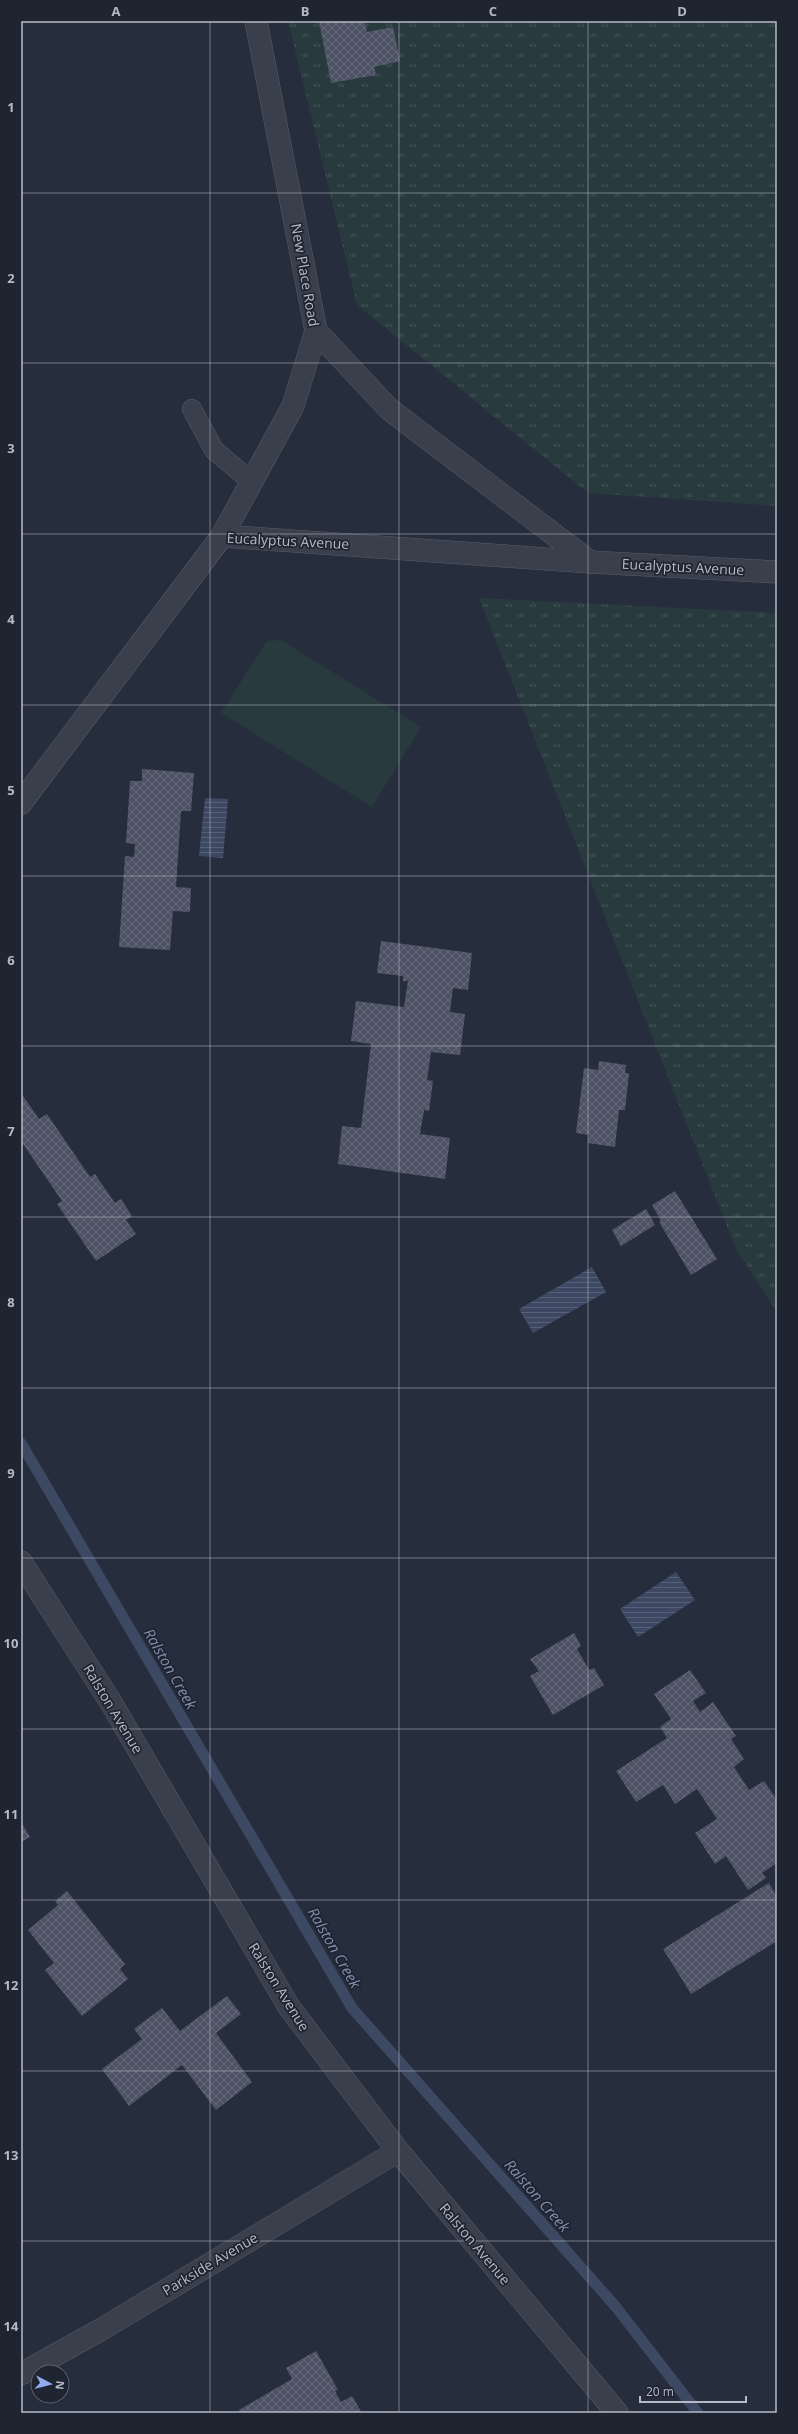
<svg xmlns="http://www.w3.org/2000/svg" width="798" height="2434" font-family="'Open Sans',sans-serif">
<defs>
<pattern id="grass-tufts" width="24" height="20" patternUnits="userSpaceOnUse"><rect width="24" height="20" fill="#293a3e"/><path d="M3 7l-1-3M5 7V3M7 7l1-3M15 17l-1-3M17 17v-4M19 17l1-3" fill="none" stroke="#465458"/></pattern>
<pattern id="water-rules" width="6" height="5" patternUnits="userSpaceOnUse"><rect width="6" height="5" fill="#3d4863"/><path d="M0 2.5h6" fill="none" stroke="#576078"/></pattern>
<pattern id="building-cross-hatch" width="8" height="8" patternUnits="userSpaceOnUse"><rect width="8" height="8" fill="#4d5365"/><path d="M0 0l8 8M0 8l8-8" fill="none" stroke="#646a7a"/></pattern>
</defs>
<rect width="100%" height="100%" fill="#262d3c"/>
<g fill="url(#grass-tufts)">
<path d="M 288,21 L 777,21 L 777,506 L 588,493 L 357,305 Z"/>
<path d="M 479,598 L 777,613 L 777,1312 L 736,1249 Z"/>
</g>
<path fill="#293a3e" d="M 281,640 L 421,727 L 372,807 L 221,713 L 267,641 Z"/>
<g fill="url(#water-rules)">
<path d="M 205,798 L 228,799 L 223,858 L 199,856 Z"/>
<path d="M 592,1267 L 606,1292 L 533,1333 L 519,1309 Z"/>
<path d="M 676,1572 L 695,1600 L 638,1637 L 620,1609 Z"/>
</g>
<g fill="none" stroke-linecap="round" stroke-linejoin="round">
<path stroke="#3d4863" stroke-width="11" d="M 21,1443 L 352,2008 L 616,2307 L 698,2413"/>
</g>
<g fill="url(#building-cross-hatch)">
<path d="M 319,21 L 365,21 L 367,32 L 393,27 L 400,61 L 374,67 L 376,75 L 331,83 Z"/>
<path d="M 142,769 L 194,773 L 191,811 L 181,811 L 176,887 L 191,888 L 190,912 L 173,911 L 170,950 L 119,947 L 125,856 L 134,857 L 135,844 L 126,843 L 130,781 L 142,781 Z"/>
<path d="M 381,941 L 472,953 L 468,990 L 453,988 L 450,1012 L 465,1014 L 460,1055 L 431,1052 L 427,1080 L 433,1081 L 429,1111 L 424,1110 L 420,1134 L 450,1138 L 445,1179 L 338,1164 L 342,1126 L 361,1128 L 371,1044 L 351,1041 L 356,1001 L 404,1007 L 408,981 L 403,981 L 403,976 L 377,973 Z"/>
<path d="M 599,1061 L 626,1065 L 625,1073 L 629,1073 L 625,1110 L 619,1110 L 615,1147 L 588,1143 L 589,1135 L 576,1133 L 584,1068 L 598,1070 Z"/>
<path d="M 21,1093 L 39,1119 L 47,1114 L 90,1177 L 95,1174 L 115,1203 L 121,1199 L 132,1216 L 126,1220 L 136,1234 L 96,1261 L 57,1204 L 62,1201 L 21,1141 Z"/>
<path d="M 675,1191 L 717,1259 L 691,1275 L 659,1222 L 661,1221 L 652,1205 Z"/>
<path d="M 646,1209 L 655,1225 L 621,1246 L 612,1230 Z"/>
<path d="M 574,1633 L 581,1646 L 577,1649 L 589,1670 L 594,1668 L 604,1685 L 553,1715 L 530,1676 L 539,1671 L 530,1659 Z"/>
<path d="M 690,1670 L 706,1693 L 693,1701 L 700,1712 L 713,1702 L 736,1736 L 731,1739 L 744,1759 L 734,1767 L 749,1790 L 764,1781 L 777,1800 L 777,1863 L 762,1873 L 766,1878 L 748,1890 L 726,1856 L 715,1864 L 695,1833 L 717,1819 L 697,1789 L 675,1804 L 663,1785 L 636,1802 L 616,1771 L 667,1738 L 660,1727 L 671,1719 L 654,1694 Z"/>
<path d="M 21,1822 L 30,1837 L 21,1842 Z"/>
<path d="M 769,1883 L 777,1897 L 777,1941 L 691,1994 L 663,1949 Z"/>
<path d="M 67,1891 L 125,1964 L 120,1969 L 128,1979 L 82,2016 L 45,1970 L 54,1963 L 28,1930 L 58,1905 L 55,1901 Z"/>
<path d="M 227,1996 L 241,2014 L 216,2033 L 252,2082 L 216,2110 L 182,2065 L 129,2106 L 102,2069 L 142,2039 L 134,2029 L 162,2008 L 180,2031 Z"/>
<path d="M 316,2351 L 338,2390 L 335,2391 L 341,2402 L 352,2396 L 362,2413 L 240,2413 L 239,2410 L 292,2379 L 286,2368 Z"/>
</g>
<g fill="none" stroke-linecap="round" stroke-linejoin="round">
<defs>
<path id="service" d="M 192,409 L 214,450 L 251,481"/>
<g id="minor">
<path d="M 316,331 L 389,409 L 590,562"/>
<path d="M 222,536 L 293,406 L 316,331 L 256,21"/>
<path d="M 21,803 L 222,536 L 590,562 L 777,572"/>
<path d="M 21,2374 L 102,2329 L 398,2151"/>
</g>
<path id="tertiary" d="M 21,1562 L 110,1701 L 289,2007 L 398,2151 L 617,2413"/>
</defs>
<use href="#service" stroke="#585d6a" stroke-width="20"/>
<use href="#minor" stroke="#585d6a" stroke-width="23"/>
<use href="#tertiary" stroke="#585d6a" stroke-width="23"/>
<use href="#service" stroke="#3a3f4c" stroke-width="19"/>
<use href="#minor" stroke="#3a3f4c" stroke-width="22"/>
<use href="#tertiary" stroke="#3a3f4c" stroke-width="22"/>
</g>
<path fill="none" stroke="#b6bac7" stroke-width="1" stroke-opacity="0.55" d="M 210,21 L 210,2413M 399,21 L 399,2413M 588,21 L 588,2413M 21,193 L 777,193M 21,363 L 777,363M 21,534 L 777,534M 21,705 L 777,705M 21,876 L 777,876M 21,1046 L 777,1046M 21,1217 L 777,1217M 21,1388 L 777,1388M 21,1558 L 777,1558M 21,1729 L 777,1729M 21,1900 L 777,1900M 21,2071 L 777,2071M 21,2241 L 777,2241"/>
<g text-anchor="middle" stroke-width="3.5" stroke-linejoin="round" paint-order="stroke">
<g font-size="14" fill="#b6bac7" stroke="#1f2431">
<text transform="translate(305 275) rotate(80)" y="5">New Place Road</text>
<text transform="translate(288 541) rotate(3)" y="5">Eucalyptus Avenue</text>
<text transform="translate(683 567) rotate(3)" y="5">Eucalyptus Avenue</text>
<text transform="translate(113 1709) rotate(59)" y="5">Ralston Avenue</text>
<text transform="translate(279 1987) rotate(58)" y="5">Ralston Avenue</text>
<text transform="translate(475 2244) rotate(50)" y="5">Ralston Avenue</text>
<text transform="translate(210 2264) rotate(-31)" y="5">Parkside Avenue</text>
</g>
<g font-size="15" font-style="italic" fill="#808dac" stroke="#1f2431">
<text transform="translate(170 1669) rotate(60)" y="5">Ralston Creek</text>
<text transform="translate(334 1948) rotate(60)" y="5">Ralston Creek</text>
<text transform="translate(537 2196) rotate(49)" y="5">Ralston Creek</text>
</g>
</g>
<rect width="798" height="2434" fill="none" stroke="#1f2431" stroke-width="44"/>
<g transform="translate(50 2384) rotate(97)"><circle r="19" fill="#1f2431" stroke="#5b606d"/>
<path d="M0-3L7 15L0 10L-7 15Z" fill="#93aaef"/>
<text y="-6" font-size="11" font-weight="bold" text-anchor="middle" fill="#b6bac7">N</text>
</g>
<path d="M640 2396v6h106v-6" fill="none" stroke="#b6bac7" stroke-width="2"/>
<text x="646" y="2396" font-size="12" fill="#b6bac7" stroke="#1f2431" stroke-width="3" paint-order="stroke">20 m</text>
<rect x="22" y="22" width="754" height="2390" fill="none" stroke="#b6bac7" stroke-width="1.5"/>
<g font-size="13" text-anchor="middle" font-weight="bold" fill="#b6bac7">
<text x="116" y="16">A</text>
<text x="305" y="16">B</text>
<text x="493" y="16">C</text>
<text x="682" y="16">D</text>
<text x="11" y="112">1</text>
<text x="11" y="283">2</text>
<text x="11" y="453">3</text>
<text x="11" y="624">4</text>
<text x="11" y="795">5</text>
<text x="11" y="965">6</text>
<text x="11" y="1136">7</text>
<text x="11" y="1307">8</text>
<text x="11" y="1478">9</text>
<text x="11" y="1648">10</text>
<text x="11" y="1819">11</text>
<text x="11" y="1990">12</text>
<text x="11" y="2160">13</text>
<text x="11" y="2331">14</text>
</g>
</svg>
